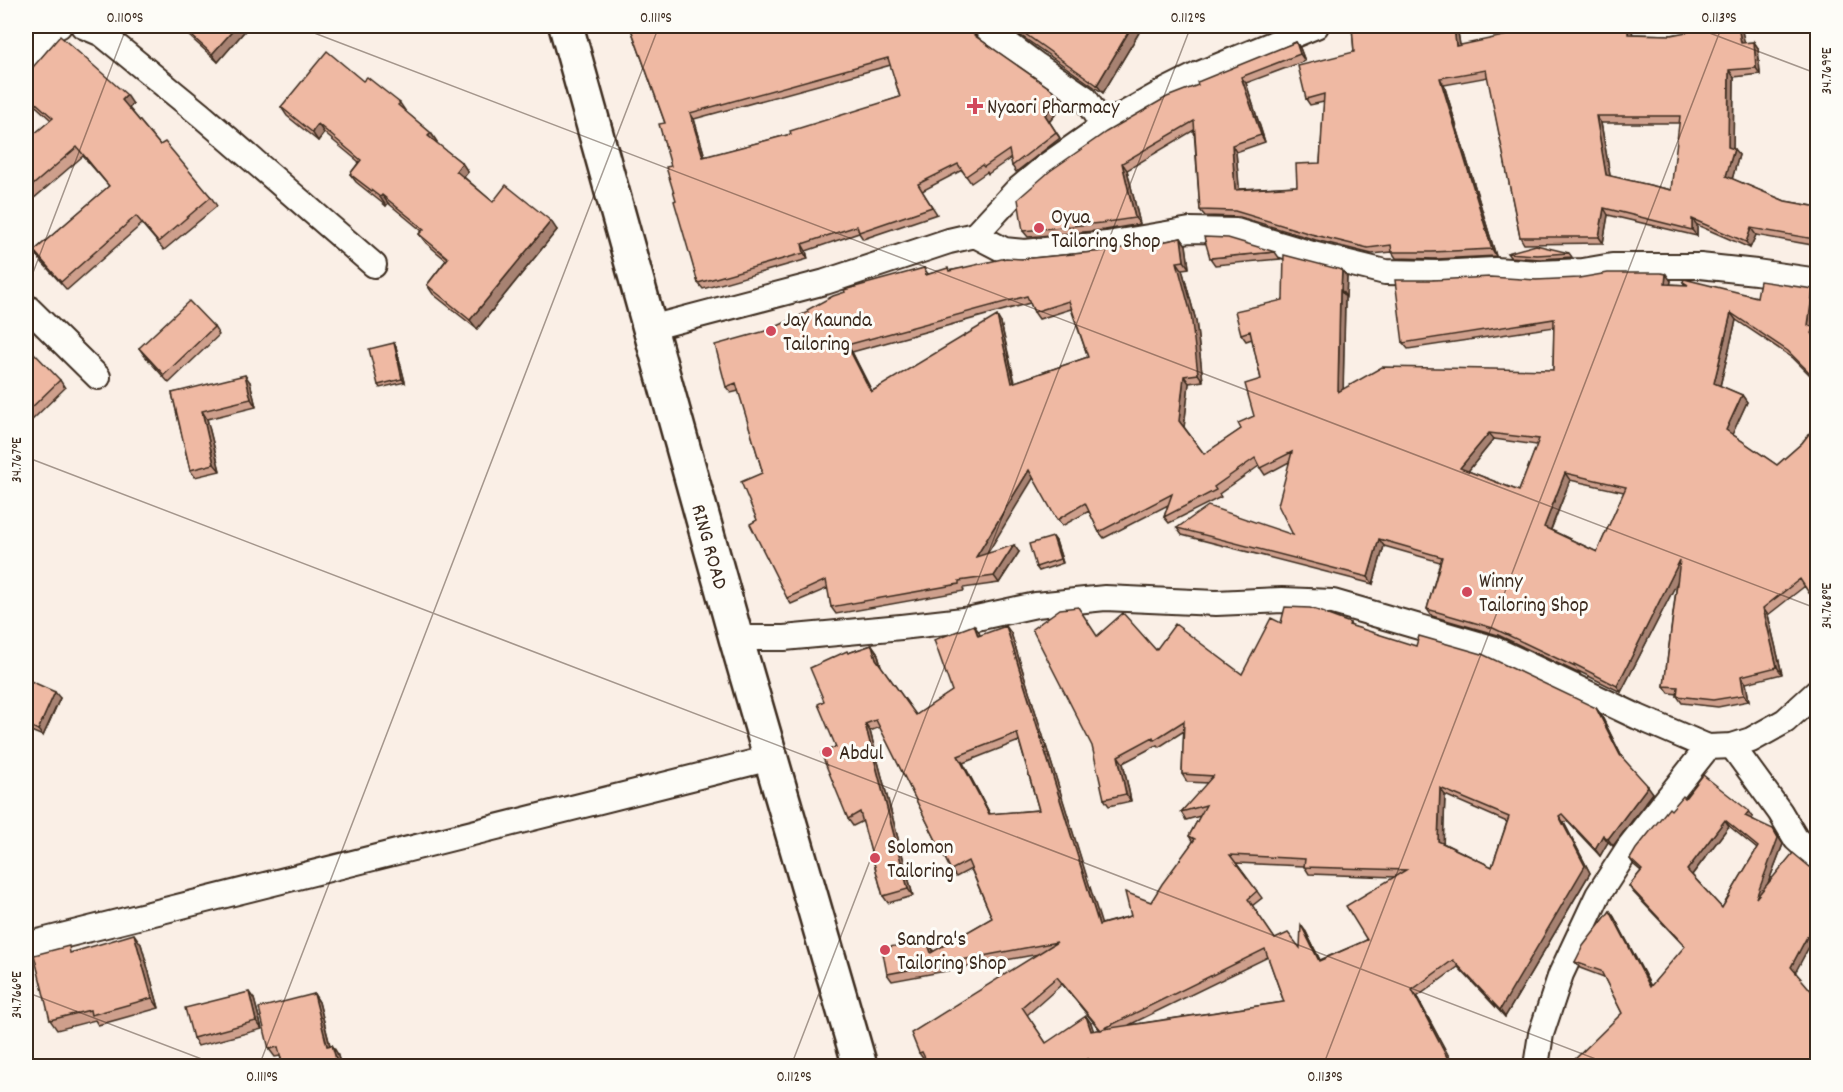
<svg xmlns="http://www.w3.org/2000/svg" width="1843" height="1092" font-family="Dekko,sans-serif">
<rect width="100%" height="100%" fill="#faefe6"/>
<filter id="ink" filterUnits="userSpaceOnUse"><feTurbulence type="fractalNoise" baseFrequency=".0167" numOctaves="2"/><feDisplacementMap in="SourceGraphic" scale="12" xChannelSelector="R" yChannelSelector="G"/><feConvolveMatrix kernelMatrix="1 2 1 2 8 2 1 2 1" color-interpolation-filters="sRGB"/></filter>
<g filter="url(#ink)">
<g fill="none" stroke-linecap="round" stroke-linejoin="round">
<defs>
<g id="minor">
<path d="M 83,26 L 102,34 L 202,116 L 374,265"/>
<path d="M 985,26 L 989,30 L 1035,64 L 1085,98 L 1103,126"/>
<path d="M 26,58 C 34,46 45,32 59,26"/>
<path d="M 975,235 L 1016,191 L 1046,166 L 1103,126 L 1165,91 L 1199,74 L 1316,26"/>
<path d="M 26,306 L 98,377"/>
<path d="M 650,328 L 825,282 L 949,241 L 975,235 L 1004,250 L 1025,252 L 1107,244 L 1190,230 L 1236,231 L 1312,254 L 1385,272 L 1437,273 L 1495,270 L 1540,273 L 1583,271 L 1612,266 L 1700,266 L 1756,272 L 1818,281"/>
<path d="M 736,638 L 784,638 L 901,627 L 972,619 L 1036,605 L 1105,598 L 1216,603 L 1282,600 L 1333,602 L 1492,648 L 1638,717 L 1708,747 L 1732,746 L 1751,740 L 1785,721 L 1818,691"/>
<path d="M 1732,746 L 1780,812 L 1796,839 L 1818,859"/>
<path d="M 26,945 L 771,758"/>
<path d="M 1536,1066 L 1541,1034 L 1561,974 L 1598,895 L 1629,847 L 1708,747"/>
</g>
<g id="secondary">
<path id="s1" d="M 566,26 L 736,638 L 860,1066"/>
</g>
</defs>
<use href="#minor" stroke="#3b2a1e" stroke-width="28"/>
<use href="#secondary" stroke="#3b2a1e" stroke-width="38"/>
<use href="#minor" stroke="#fdfcf7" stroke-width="24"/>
<use href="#secondary" stroke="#fdfcf7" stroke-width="33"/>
</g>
<g fill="#ce9f8c" stroke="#3b2a1e" stroke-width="1.5" fill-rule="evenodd">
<path d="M 185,26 L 249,26 L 218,62 L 188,35 L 183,28 Z"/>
<path d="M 630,26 L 975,36 L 1061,96 L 1066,102 L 1049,122 L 1060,138 L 1016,172 L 1012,166 L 1011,158 L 988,174 L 987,172 L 971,183 L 962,170 L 922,191 L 937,214 L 863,239 L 859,233 L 806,251 L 808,259 L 703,289 L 698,283 L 676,200 L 671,166 L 665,123 ZM 891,65 L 900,97 L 791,134 L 705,157 L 694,119 Z"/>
<path d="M 1007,26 L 1143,26 L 1103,93 Z"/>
<path d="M 1352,26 L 1457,26 L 1460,45 L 1632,34 L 1671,35 L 1741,26 L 1744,43 L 1754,42 L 1758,48 L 1760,74 L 1734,77 L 1733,149 L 1739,155 L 1732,179 L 1785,201 L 1818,207 L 1818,246 L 1756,235 L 1750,248 L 1697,225 L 1697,236 L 1608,215 L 1603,243 L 1524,244 L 1520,237 L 1488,77 L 1444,85 L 1496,256 L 1437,259 L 1396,258 L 1392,252 L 1372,254 L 1316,240 L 1240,217 L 1205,216 L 1200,210 L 1194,130 L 1127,170 L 1140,224 L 1105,230 L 1028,237 L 1023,231 L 1198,85 L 1296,42 L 1300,48 L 1305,61 L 1246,83 L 1265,142 L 1236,152 L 1239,189 L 1297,186 L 1320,163 L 1324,102 L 1310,105 L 1306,99 L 1354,52 ZM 1601,123 L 1680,123 L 1671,190 L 1610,176 Z"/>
<path d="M 26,75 L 133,104 L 129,108 L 160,145 L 211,197 L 217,206 L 164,250 L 142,224 L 67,290 L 40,260 L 34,251 L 109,186 L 83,156 L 26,205 L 26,141 L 51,120 L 26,97 Z"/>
<path d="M 363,81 L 400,103 L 406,112 L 431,133 L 437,142 L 436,143 L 462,163 L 468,172 L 464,177 L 493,202 L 557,230 L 477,329 L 433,294 L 427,285 L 446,260 L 426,243 L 419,234 L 422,231 L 388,203 L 386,206 L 356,182 L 350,174 L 359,162 L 324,133 L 318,141 L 287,116 L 281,107 Z"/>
<path d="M 1181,238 L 1186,245 L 1189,268 L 1182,269 L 1196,321 L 1203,381 L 1189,383 L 1184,427 L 1204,454 L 1241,429 L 1254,416 L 1261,379 L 1252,339 L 1246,341 L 1241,334 L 1283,300 L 1342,270 L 1347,277 L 1346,297 L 1345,297 L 1343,389 L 1553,370 L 1554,327 L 1408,349 L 1403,343 L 1433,280 L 1671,281 L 1670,284 L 1685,285 L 1683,282 L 1757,297 L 1813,289 L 1818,295 L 1813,327 L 1818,333 L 1818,383 L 1793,358 L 1736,320 L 1720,386 L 1742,395 L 1747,402 L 1732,434 L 1777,465 L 1802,443 L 1818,422 L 1818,597 L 1814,600 L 1805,586 L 1768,615 L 1782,674 L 1746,683 L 1749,701 L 1718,707 L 1682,703 L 1677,696 L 1678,694 L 1669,693 L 1664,686 L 1677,582 L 1621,692 L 1578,671 L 1580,674 L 1498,635 L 1432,616 L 1427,609 L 1440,562 L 1384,546 L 1373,584 L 1182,535 L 1177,528 L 1293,535 L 1289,462 L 1265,475 L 1259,466 L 1219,494 L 1221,497 L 1169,523 L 1164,517 L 1168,505 L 1104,538 L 1099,532 L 1089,511 L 1062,526 L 1033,477 L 987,553 L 1019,552 L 999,583 L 963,588 L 964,591 L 836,614 L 831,607 L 828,588 L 791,604 L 787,598 L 757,520 L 762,470 L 739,391 L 731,393 L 726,387 L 769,330 L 924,268 L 928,274 L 1022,259 L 1104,251 L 1143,246 ZM 1030,303 L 1034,312 L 1039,319 L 1071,309 L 1088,357 L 1015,382 L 1001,323 L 872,391 L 852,352 ZM 1494,439 L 1537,445 L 1519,491 L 1468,471 ZM 1570,480 L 1624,492 L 1597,552 L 1551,530 Z"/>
<path d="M 1275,252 L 1280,259 L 1215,265 L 1210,258 Z"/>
<path d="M 1507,253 L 1569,253 L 1572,257 L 1540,259 L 1510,257 Z"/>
<path d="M 214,327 L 219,335 L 169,383 L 144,355 L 139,348 Z"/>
<path d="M 394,343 L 396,347 L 405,382 L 380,388 L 378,385 Z"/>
<path d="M 26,360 L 60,380 L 65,388 L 26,426 Z"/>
<path d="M 250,382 L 256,407 L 207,419 L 220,471 L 195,477 L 190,470 L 172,393 Z"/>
<path d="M 1053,537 L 1056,541 L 1063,563 L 1039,571 L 1036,567 Z"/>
<path d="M 1327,615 L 1350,623 L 1351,626 L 1596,708 L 1601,715 L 1623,759 L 1653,793 L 1613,846 L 1608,842 L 1600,856 L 1567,821 L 1564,823 L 1590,873 L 1505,1017 L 1458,967 L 1417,997 L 1454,1066 L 929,1066 L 926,1060 L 924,1060 L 919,1053 L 1039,954 L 892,981 L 887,974 L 932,948 L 933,952 L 992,918 L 971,869 L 956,877 L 951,870 L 880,727 L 870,731 L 913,896 L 888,903 L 883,896 L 863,821 L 853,826 L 848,819 L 836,747 L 824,701 L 848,653 L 872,645 L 877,652 L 881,666 L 916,715 L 952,691 L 974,625 L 980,636 L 1011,633 L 1101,924 L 1131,916 L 1151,902 L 1193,842 L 1189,836 L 1200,816 L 1186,820 L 1181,812 L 1208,783 L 1187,782 L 1182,774 L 1184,731 L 1159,747 L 1157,745 L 1123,763 L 1131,801 L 1109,806 L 1104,799 L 1097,636 L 1156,650 L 1242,674 L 1281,623 ZM 1019,741 L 1039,810 L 990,814 L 963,763 ZM 1445,795 L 1507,822 L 1492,867 L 1443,843 ZM 1236,863 L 1304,866 L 1309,874 L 1395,877 L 1367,940 L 1320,960 L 1306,932 L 1300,948 L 1275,939 L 1252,906 L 1262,898 ZM 1268,957 L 1284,1002 L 1129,1025 ZM 1062,984 L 1100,1030 L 1093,1031 L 1091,1023 L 1046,1043 L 1027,1015 Z"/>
<path d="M 26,679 L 60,698 L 43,736 L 26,729 Z"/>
<path d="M 1671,810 L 1753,817 L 1752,819 L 1777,835 L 1783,844 L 1768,883 L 1810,867 L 1818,867 L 1818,930 L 1795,972 L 1818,1066 L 1622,1013 L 1604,977 L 1580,968 L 1575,962 L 1610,911 L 1614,917 L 1651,986 L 1685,947 L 1633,892 L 1629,886 L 1641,871 L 1634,865 L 1630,859 ZM 1729,826 L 1757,849 L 1722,908 L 1692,875 Z"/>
<path d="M 141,944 L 159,1008 L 98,1025 L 95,1020 L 57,1030 L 50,1020 L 73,952 Z"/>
<path d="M 314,994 L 319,1002 L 330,1045 L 332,1045 L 337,1053 L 341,1066 L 283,1066 L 280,1056 L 275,1057 L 269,1049 Z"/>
<path d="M 254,999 L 262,1029 L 198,1046 L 193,1038 Z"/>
</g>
<g fill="#a78272" stroke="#3b2a1e" stroke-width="1.5">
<path d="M 237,26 L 249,26 L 218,62 L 212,54 Z"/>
<path d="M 1132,26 L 1143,26 L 1103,93 L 1097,85 Z"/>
<path d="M 1454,26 L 1457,26 L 1461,52 L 1456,46 Z"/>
<path d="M 1628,26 L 1632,26 L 1633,40 L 1628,34 Z"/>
<path d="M 1738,26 L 1741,26 L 1746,49 L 1741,43 Z"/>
<path d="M 1296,42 L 1300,48 L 1305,61 L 1300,54 Z"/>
<path d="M 1754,42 L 1758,48 L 1760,74 L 1756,68 Z"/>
<path d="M 1729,70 L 1734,77 L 1733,154 L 1728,147 Z"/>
<path d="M 1241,77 L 1246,83 L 1265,142 L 1261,135 Z"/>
<path d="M 1440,78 L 1444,85 L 1496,256 L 1492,249 Z"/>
<path d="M 127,95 L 133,104 L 128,109 L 122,100 Z"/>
<path d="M 1061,96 L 1066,102 L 1049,122 L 1060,138 L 1045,115 Z"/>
<path d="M 690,113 L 694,119 L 707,164 L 703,157 Z"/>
<path d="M 1596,116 L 1601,123 L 1611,181 L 1606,175 Z"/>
<path d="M 318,124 L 324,133 L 318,141 L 312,132 Z"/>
<path d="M 431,133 L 437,142 L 435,145 L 428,136 Z"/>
<path d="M 1232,145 L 1236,152 L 1240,196 L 1235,190 Z"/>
<path d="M 1734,149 L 1739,155 L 1731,183 L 1726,176 Z"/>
<path d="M 462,163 L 468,172 L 462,179 L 456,171 Z"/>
<path d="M 1122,163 L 1127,170 L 1140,224 L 1135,218 Z"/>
<path d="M 382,195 L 388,203 L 386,206 L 380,197 Z"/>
<path d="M 1604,208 L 1608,215 L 1603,243 L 1599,237 Z"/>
<path d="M 1818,218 L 1818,245 L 1814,239 Z"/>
<path d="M 1692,219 L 1697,225 L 1697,236 L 1692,230 Z"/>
<path d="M 551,221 L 557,230 L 477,329 L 470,320 Z"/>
<path d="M 1751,228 L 1756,235 L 1750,248 L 1746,242 Z"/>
<path d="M 1181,238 L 1186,245 L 1189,268 L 1184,261 Z"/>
<path d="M 802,244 L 806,251 L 808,259 L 804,253 Z"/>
<path d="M 1177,262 L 1182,269 L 1196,321 L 1203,381 L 1198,374 Z"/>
<path d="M 1342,270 L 1347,277 L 1346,297 L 1341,290 Z"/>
<path d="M 1666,274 L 1671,281 L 1669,291 L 1665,284 Z"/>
<path d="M 1813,289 L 1818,295 L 1813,330 L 1814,328 L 1818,333 L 1818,337 L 1816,340 L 1811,333 L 1808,325 Z"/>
<path d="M 1340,290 L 1345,297 L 1343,398 L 1338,392 Z"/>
<path d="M 1731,313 L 1736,320 L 1719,390 L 1714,383 Z"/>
<path d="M 997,316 L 1001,323 L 1016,390 L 1012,383 Z"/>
<path d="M 394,343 L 396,347 L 405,382 L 402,379 Z"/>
<path d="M 847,345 L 852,352 L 875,399 L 871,392 Z"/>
<path d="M 245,375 L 250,382 L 256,407 L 251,399 Z"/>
<path d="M 1184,376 L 1189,383 L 1184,428 L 1179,421 Z"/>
<path d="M 1742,395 L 1747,402 L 1731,437 L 1726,430 Z"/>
<path d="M 202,411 L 207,419 L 220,471 L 214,464 Z"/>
<path d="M 1489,433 L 1494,439 L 1465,475 L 1460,468 Z"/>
<path d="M 1029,470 L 1034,477 L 981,564 L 976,557 Z"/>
<path d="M 1565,473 L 1570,480 L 1549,534 L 1544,527 Z"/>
<path d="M 1053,537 L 1056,541 L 1063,563 L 1060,559 Z"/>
<path d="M 1379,539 L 1384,546 L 1373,584 L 1368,577 Z"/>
<path d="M 1014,545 L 1019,552 L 999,583 L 994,576 Z"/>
<path d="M 1680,560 L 1685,567 L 1621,692 L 1617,686 Z"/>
<path d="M 1763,608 L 1768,615 L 1782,674 L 1777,667 Z"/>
<path d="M 974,625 L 979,632 L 983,644 L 978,636 Z"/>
<path d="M 1006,626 L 1011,633 L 1104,932 L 1099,925 Z"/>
<path d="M 872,645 L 877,652 L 881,666 L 876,659 Z"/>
<path d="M 1741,676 L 1746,683 L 1749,701 L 1744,695 Z"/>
<path d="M 55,692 L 60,698 L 43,736 L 38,730 Z"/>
<path d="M 1596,708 L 1601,715 L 1625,763 L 1620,755 Z"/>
<path d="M 865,724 L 870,731 L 913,896 L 908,889 Z"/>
<path d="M 958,756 L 963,763 L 994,821 L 989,814 Z"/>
<path d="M 1118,756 L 1123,763 L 1131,801 L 1126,794 Z"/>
<path d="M 1648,786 L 1653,793 L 1613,846 L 1608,839 Z"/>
<path d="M 1440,788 L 1445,795 L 1443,848 L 1438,841 Z"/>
<path d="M 1749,811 L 1753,817 L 1749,822 L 1745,816 Z"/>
<path d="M 1559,816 L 1564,823 L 1590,873 L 1505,1017 L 1500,1010 Z"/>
<path d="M 1725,820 L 1729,826 L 1691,876 L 1687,870 Z"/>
<path d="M 1773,829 L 1783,844 L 1760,904 L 1756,898 Z"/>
<path d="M 1603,835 L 1608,842 L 1600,856 L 1595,849 Z"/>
<path d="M 1610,911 L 1614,917 L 1654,993 L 1650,987 Z"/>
<path d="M 1818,916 L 1818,930 L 1795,973 L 1791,967 Z"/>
<path d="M 1301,925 L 1306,932 L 1324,968 L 1319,961 Z"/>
<path d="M 134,934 L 141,944 L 159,1008 L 152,998 Z"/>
<path d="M 927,941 L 932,948 L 936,960 L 931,953 Z"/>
<path d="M 1412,990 L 1417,997 L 1454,1066 L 1450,1063 Z"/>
<path d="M 249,992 L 254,999 L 262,1029 L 256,1021 Z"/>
<path d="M 314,994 L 319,1002 L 332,1054 L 327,1046 Z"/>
<path d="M 1086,1016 L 1091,1023 L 1096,1038 L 1091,1031 Z"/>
<path d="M 332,1045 L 337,1053 L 341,1066 L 338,1066 Z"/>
</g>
<g fill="#efb9a3" stroke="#3b2a1e" stroke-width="1.5" fill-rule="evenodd">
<path d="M 185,26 L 237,26 L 212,54 L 183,28 Z"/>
<path d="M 630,26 L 965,26 L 975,36 L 1061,96 L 1045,115 L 1056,132 L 1012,166 L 1009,150 L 984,167 L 982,165 L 966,176 L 958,164 L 918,184 L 932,207 L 859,232 L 857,226 L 802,244 L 804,253 L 698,283 L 674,201 L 676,200 L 666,167 L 671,166 L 659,124 L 665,123 ZM 888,58 L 900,97 L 790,131 L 791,134 L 703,157 L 690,113 Z"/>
<path d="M 1014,26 L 1132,26 L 1097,85 Z"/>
<path d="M 1352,26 L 1454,26 L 1456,46 L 1527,31 L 1526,26 L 1628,26 L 1628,34 L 1671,35 L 1697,30 L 1697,26 L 1738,26 L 1741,43 L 1754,42 L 1756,68 L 1729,70 L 1728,147 L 1734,149 L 1726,176 L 1785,201 L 1818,207 L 1818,218 L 1814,239 L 1751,228 L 1746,242 L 1692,219 L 1692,230 L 1604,208 L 1599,237 L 1520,237 L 1486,70 L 1440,78 L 1492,249 L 1432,252 L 1392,252 L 1391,245 L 1368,248 L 1311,234 L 1235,211 L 1200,210 L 1194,121 L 1122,163 L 1135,218 L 1101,223 L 1023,231 L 1018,199 L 1050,171 L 1106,132 L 1167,97 L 1198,85 L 1197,82 L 1200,81 L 1296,42 L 1300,54 L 1241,77 L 1261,135 L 1232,145 L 1235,190 L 1297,186 L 1296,164 L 1320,163 L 1324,94 L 1306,99 L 1298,66 L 1354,52 ZM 1596,116 L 1680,116 L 1671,190 L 1606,175 Z"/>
<path d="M 60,36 L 127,95 L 122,100 L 160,145 L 165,142 L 211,197 L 158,242 L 136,216 L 61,282 L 34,251 L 109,186 L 77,147 L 26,191 L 26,141 L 53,118 L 26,94 L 26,75 Z"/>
<path d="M 327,51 L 363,81 L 367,77 L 400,103 L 398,105 L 431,133 L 428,136 L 462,163 L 456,171 L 493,202 L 506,185 L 551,221 L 470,320 L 427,285 L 448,258 L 419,234 L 424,229 L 382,195 L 380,197 L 350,174 L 361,160 L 318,124 L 312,132 L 281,107 Z"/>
<path d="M 1204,237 L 1228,238 L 1275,252 L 1210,258 Z"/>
<path d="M 1181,238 L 1184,261 L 1177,262 L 1191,314 L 1198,374 L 1184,376 L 1179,421 L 1204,454 L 1241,429 L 1238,423 L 1254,416 L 1245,384 L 1261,379 L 1250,331 L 1241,334 L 1235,311 L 1283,300 L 1284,255 L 1342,270 L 1341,290 L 1340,290 L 1338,392 L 1382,367 L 1553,370 L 1554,319 L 1403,343 L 1395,280 L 1433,280 L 1490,277 L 1536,280 L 1579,278 L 1608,273 L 1661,273 L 1666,274 L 1665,284 L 1688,285 L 1683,282 L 1684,279 L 1757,297 L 1760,281 L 1813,289 L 1808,325 L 1814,328 L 1811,333 L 1818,339 L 1818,381 L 1788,351 L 1731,313 L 1714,383 L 1742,395 L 1726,430 L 1777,465 L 1802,443 L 1818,422 L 1818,587 L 1809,593 L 1800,579 L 1763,608 L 1777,667 L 1741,676 L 1744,695 L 1713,700 L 1677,696 L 1678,687 L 1664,686 L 1680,560 L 1617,686 L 1574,664 L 1575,667 L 1493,628 L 1427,609 L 1442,557 L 1379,539 L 1368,577 L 1177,528 L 1208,506 L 1293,535 L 1278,505 L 1292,452 L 1260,468 L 1255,458 L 1214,487 L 1216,490 L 1164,517 L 1172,494 L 1099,532 L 1085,503 L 1057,520 L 1029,470 L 976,557 L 1014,545 L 994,576 L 959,581 L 959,584 L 831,607 L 826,580 L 787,598 L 750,524 L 757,520 L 741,482 L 762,473 L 762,470 L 736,383 L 726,387 L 715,345 L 769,330 L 808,312 L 807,310 L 833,296 L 845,292 L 844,290 L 924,268 L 926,275 L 948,268 L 949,271 L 1006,258 L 1022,259 L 1104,251 L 1142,245 L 1142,246 ZM 1027,296 L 1034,312 L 1069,301 L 1088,357 L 1012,383 L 997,316 L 871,392 L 847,345 ZM 1489,433 L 1539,439 L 1519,491 L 1460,468 ZM 1565,473 L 1626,487 L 1597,552 L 1544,527 Z"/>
<path d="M 1536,245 L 1569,253 L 1537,255 L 1507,253 Z"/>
<path d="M 189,301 L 214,327 L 164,375 L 139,348 Z"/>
<path d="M 394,343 L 402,379 L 378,385 L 369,349 Z"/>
<path d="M 33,352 L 60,380 L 26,413 L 26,360 Z"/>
<path d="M 245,375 L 251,399 L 202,411 L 214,464 L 190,470 L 172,393 Z"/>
<path d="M 1053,537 L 1060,559 L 1036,567 L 1029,544 Z"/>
<path d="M 1078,607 L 1097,636 L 1123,613 L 1156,650 L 1175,624 L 1242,674 L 1271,618 L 1281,623 L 1285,607 L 1310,608 L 1325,613 L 1325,614 L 1350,623 L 1349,625 L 1416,646 L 1419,636 L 1482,654 L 1596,708 L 1620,755 L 1648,786 L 1608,839 L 1603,835 L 1595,849 L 1562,814 L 1559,816 L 1585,866 L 1500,1010 L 1453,960 L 1412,990 L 1450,1063 L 1443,1066 L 1090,1066 L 1088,1059 L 1077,1066 L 947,1066 L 945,1062 L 933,1066 L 929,1066 L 922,1052 L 919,1053 L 911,1033 L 1057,942 L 887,974 L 882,948 L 927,941 L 931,953 L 992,918 L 968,861 L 951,870 L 876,720 L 865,724 L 908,889 L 883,896 L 860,812 L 848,819 L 821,753 L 836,747 L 818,704 L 824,701 L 810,668 L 847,651 L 848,653 L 872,645 L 876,659 L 916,715 L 952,691 L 934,640 L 974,625 L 978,636 L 1006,626 L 1099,925 L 1131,916 L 1125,892 L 1151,902 L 1162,884 L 1195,839 L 1189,836 L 1206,805 L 1181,812 L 1213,776 L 1182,774 L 1184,721 L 1154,740 L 1153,737 L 1118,756 L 1126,794 L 1104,799 L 1092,746 L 1032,629 L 1060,609 ZM 1017,733 L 1039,810 L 989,814 L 958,756 ZM 1440,788 L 1509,817 L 1492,867 L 1438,841 ZM 1230,855 L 1305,859 L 1304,867 L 1406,870 L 1346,906 L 1367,940 L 1319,961 L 1301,925 L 1300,948 L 1288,933 L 1275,939 L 1248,899 L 1257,891 ZM 1265,949 L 1284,1002 L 1091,1031 L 1086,1016 L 1046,1043 L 1022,1007 L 1057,977 L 1101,1030 Z"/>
<path d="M 26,679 L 55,692 L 38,730 L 26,724 Z"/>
<path d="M 1703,775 L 1749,811 L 1745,816 L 1773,829 L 1778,838 L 1756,898 L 1793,853 L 1810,867 L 1818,867 L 1818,916 L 1791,967 L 1814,994 L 1818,992 L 1818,1066 L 1568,1066 L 1622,1013 L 1601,971 L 1575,962 L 1583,946 L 1610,911 L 1650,987 L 1685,946 L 1629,886 L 1642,870 L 1630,859 L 1636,849 L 1669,808 L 1671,810 L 1683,796 L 1685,798 ZM 1725,820 L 1758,847 L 1722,908 L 1687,870 Z"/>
<path d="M 134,934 L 152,998 L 91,1015 L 90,1010 L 50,1020 L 34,955 L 69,946 L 70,953 Z"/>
<path d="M 249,992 L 256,1021 L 193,1038 L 185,1008 Z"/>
<path d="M 314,994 L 327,1046 L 332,1045 L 338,1066 L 283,1066 L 278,1047 L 269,1049 L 259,1008 Z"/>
</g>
</g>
<path fill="none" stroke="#3b2a1e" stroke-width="1.5" stroke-opacity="0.45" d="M 296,26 L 1818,609M 1691,26 L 1818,74M 26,291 L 127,26M 26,457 L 1614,1066M 26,992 L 220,1066M 259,1066 L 659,26M 791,1066 L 1191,26M 1323,1066 L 1722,26"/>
<g fill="#d1495b" stroke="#fdfcf7" stroke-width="2">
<path d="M972 97h6v6h6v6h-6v6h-6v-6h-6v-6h6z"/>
<circle cx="1039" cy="228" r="6"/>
<circle cx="771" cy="331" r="6"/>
<circle cx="1467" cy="592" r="6"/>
<circle cx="827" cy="752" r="6"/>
<circle cx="875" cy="858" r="6"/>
<circle cx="885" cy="950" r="6"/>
</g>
<g text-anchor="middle" stroke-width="6" stroke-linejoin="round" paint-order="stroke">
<g font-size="21" fill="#3b2a1e" stroke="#fdfcf7" text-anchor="start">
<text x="987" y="113">Nyaori Pharmacy</text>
<text x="1051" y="223">Oyua<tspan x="1051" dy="24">Tailoring Shop</tspan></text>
<text x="783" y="326">Jay Kaunda<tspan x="783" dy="24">Tailoring</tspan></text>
<text x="1479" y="587">Winny<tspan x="1479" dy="24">Tailoring Shop</tspan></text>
<text x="839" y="759">Abdul</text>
<text x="887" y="853">Solomon<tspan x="887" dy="24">Tailoring</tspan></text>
<text x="897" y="945">Sandra's<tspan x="897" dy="24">Tailoring Shop</tspan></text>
</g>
<g font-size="21" fill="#3b2a1e" stroke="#fdfcf7">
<text dy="7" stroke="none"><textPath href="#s1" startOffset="540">RING ROAD</textPath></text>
</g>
</g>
<rect width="1843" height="1092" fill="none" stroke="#fdfcf7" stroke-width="66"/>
<rect x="33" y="33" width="1777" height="1026" fill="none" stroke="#3b2a1e" stroke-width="2"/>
<g font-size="15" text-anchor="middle" fill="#3b2a1e">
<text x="125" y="22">0.110°S</text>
<text x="656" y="22">0.111°S</text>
<text x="1188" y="22">0.112°S</text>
<text x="1719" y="22">0.113°S</text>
<text transform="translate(1826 71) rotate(-90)" y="5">34.769°E</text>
<text transform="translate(16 460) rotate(-90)" y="5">34.767°E</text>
<text transform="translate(1826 606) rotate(-90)" y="5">34.768°E</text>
<text transform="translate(16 995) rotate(-90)" y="5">34.766°E</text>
<text x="262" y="1081">0.111°S</text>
<text x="794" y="1081">0.112°S</text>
<text x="1325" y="1081">0.113°S</text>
</g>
</svg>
